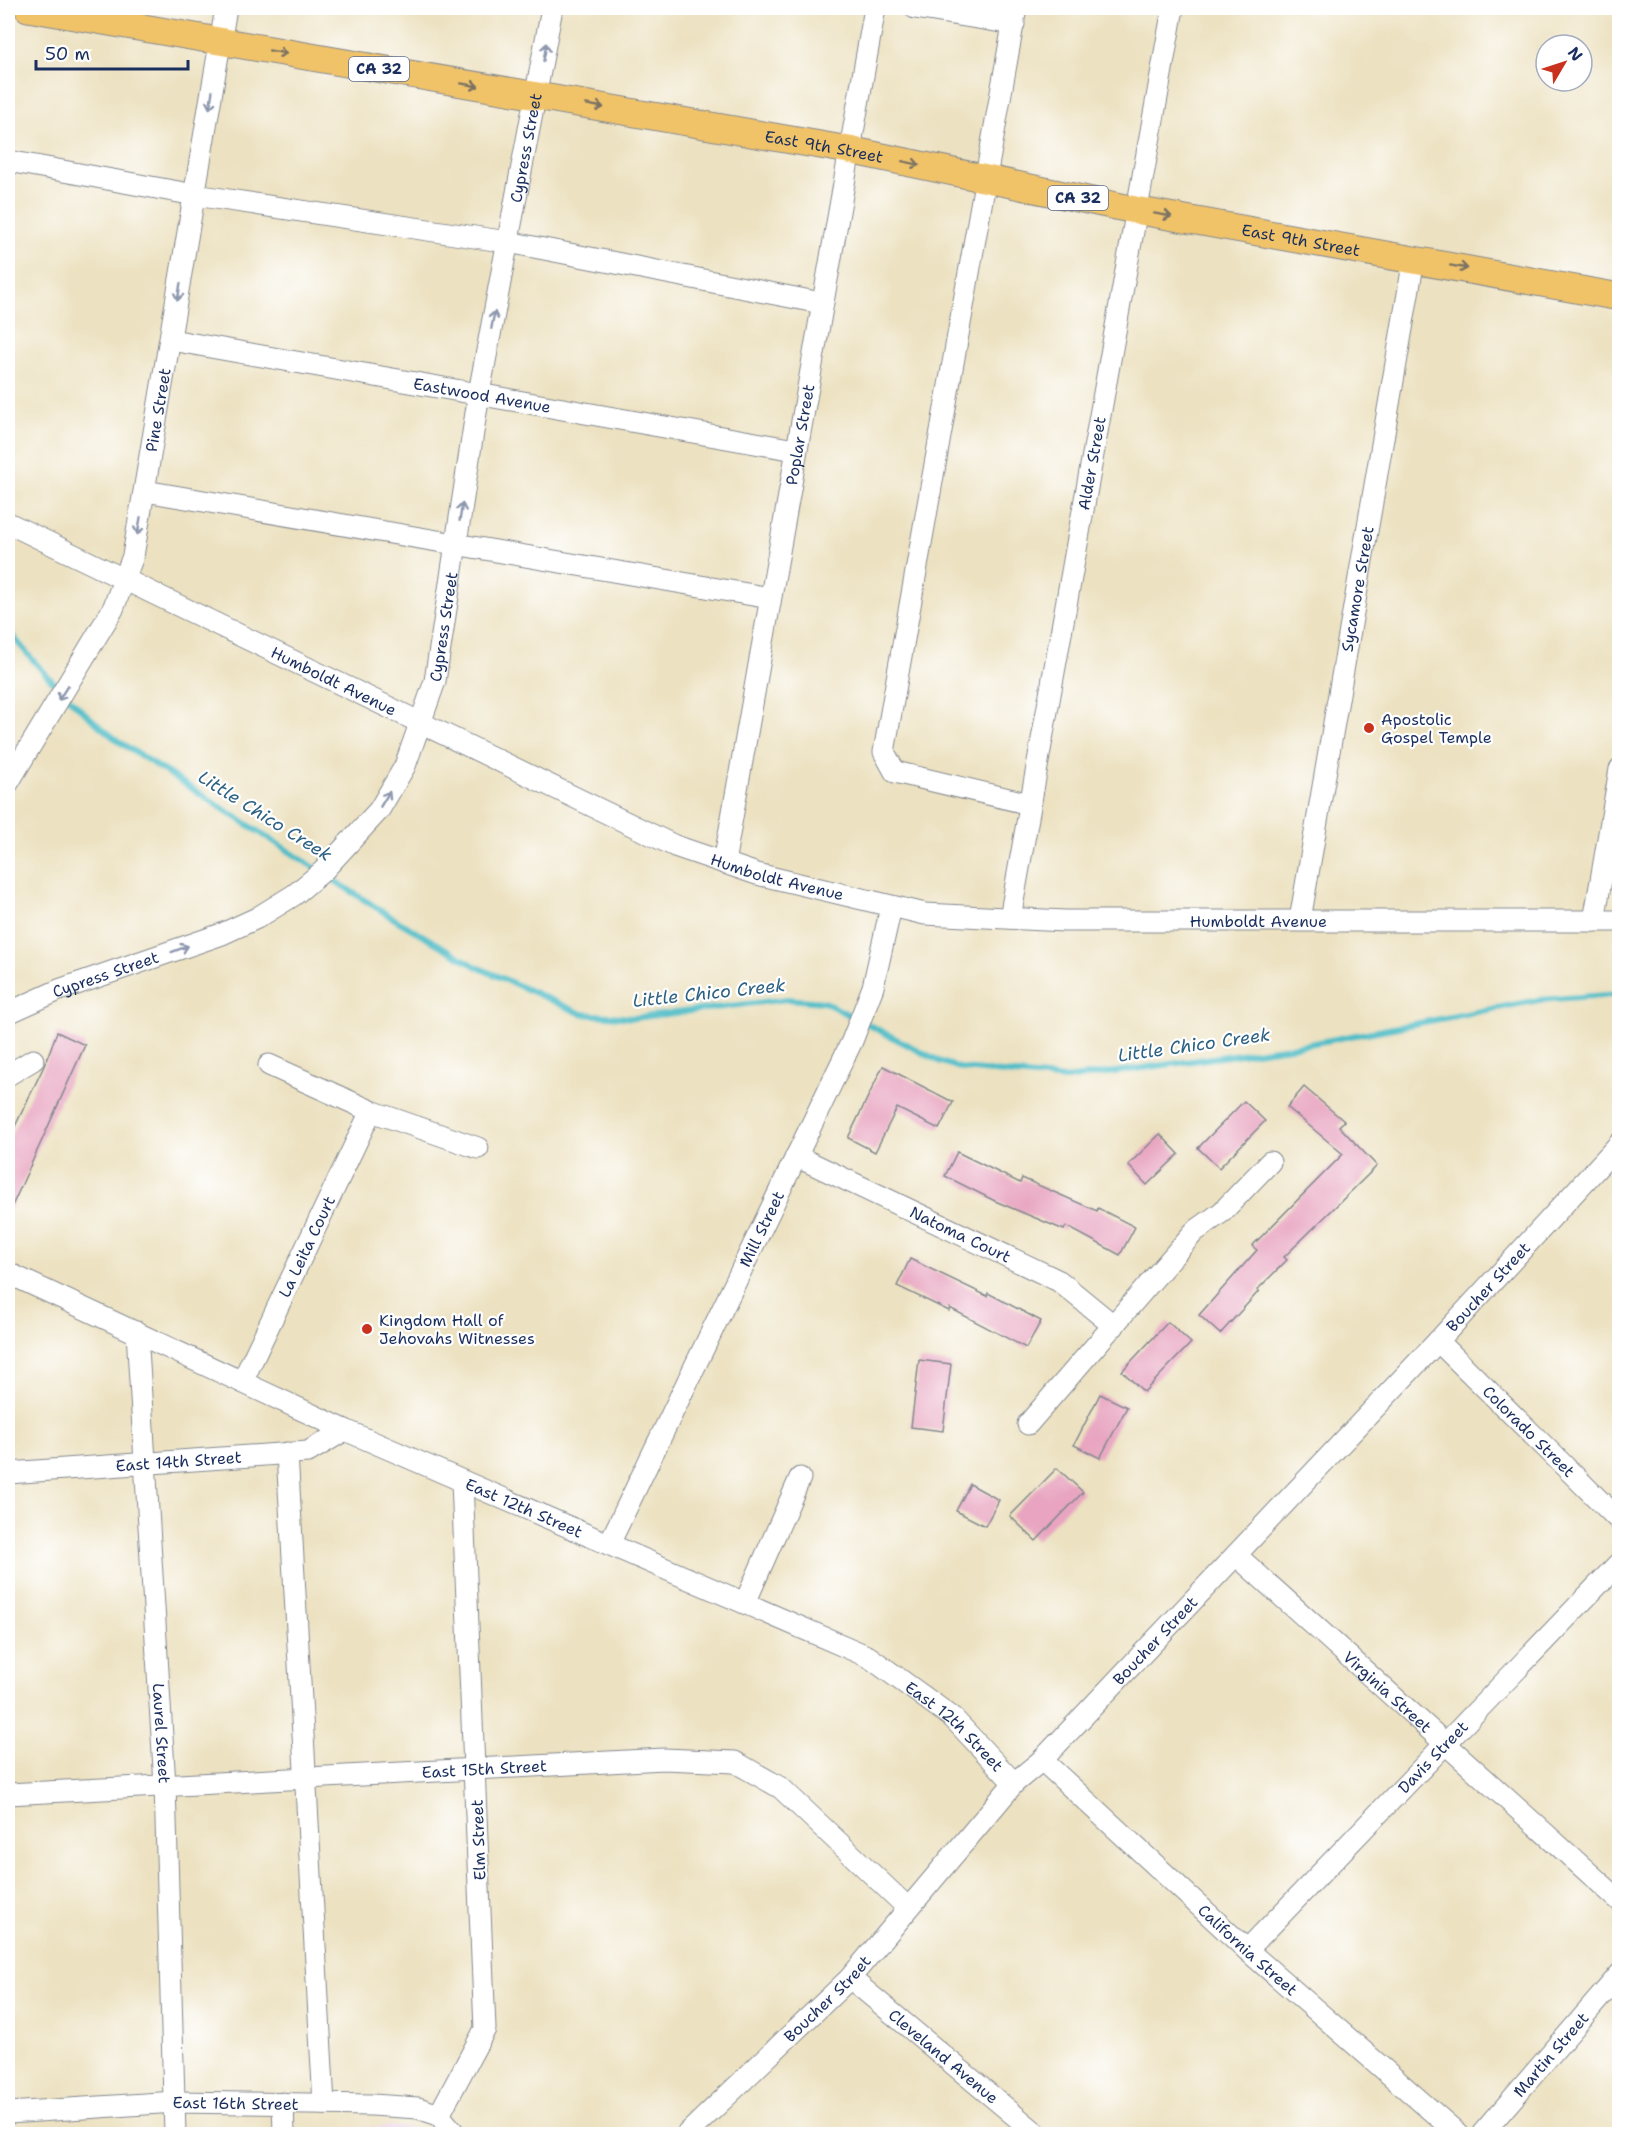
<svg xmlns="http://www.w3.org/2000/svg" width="1627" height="2142" font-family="'Shantell Sans',sans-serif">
<rect width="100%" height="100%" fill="#fff"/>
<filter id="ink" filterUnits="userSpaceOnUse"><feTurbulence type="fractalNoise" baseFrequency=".0167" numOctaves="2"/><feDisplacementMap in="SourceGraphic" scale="12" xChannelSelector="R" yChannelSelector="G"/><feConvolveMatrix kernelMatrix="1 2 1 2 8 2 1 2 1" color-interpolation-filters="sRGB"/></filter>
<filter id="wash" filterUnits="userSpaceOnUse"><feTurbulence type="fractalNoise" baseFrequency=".008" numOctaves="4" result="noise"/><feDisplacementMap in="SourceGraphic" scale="24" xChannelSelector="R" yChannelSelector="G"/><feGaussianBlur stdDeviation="1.35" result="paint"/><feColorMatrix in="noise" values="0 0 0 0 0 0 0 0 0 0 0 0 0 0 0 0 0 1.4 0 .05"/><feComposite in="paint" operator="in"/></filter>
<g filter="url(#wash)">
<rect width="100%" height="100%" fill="#ece1c0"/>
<path fill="#ecd1eb" d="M 397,2126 L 411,2128 L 421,2134 L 259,2134 Z"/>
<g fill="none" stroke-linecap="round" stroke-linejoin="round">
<path stroke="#4fbdc7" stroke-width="6" d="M 8,630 C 41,672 76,708 118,741 L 391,917 L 477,967 L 582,1014 L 634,1018 L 787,999 L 824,1002 L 941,1062 L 963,1069 L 1066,1079 L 1304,1045 L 1539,1000 L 1620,994"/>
</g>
<g id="blocks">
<g fill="#e8a4c0">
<path d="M 57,1032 L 85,1045 L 8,1215 L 8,1141 L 44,1066 Z"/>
<path d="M 883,1066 L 953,1102 L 939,1129 L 897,1108 L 875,1152 L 848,1138 Z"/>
<path d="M 1304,1087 L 1344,1121 L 1339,1126 L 1377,1166 L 1284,1257 L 1287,1260 L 1257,1290 L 1259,1291 L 1220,1334 L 1199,1315 L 1257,1250 L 1252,1246 L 1343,1154 L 1287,1107 Z"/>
<path d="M 1244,1101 L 1265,1121 L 1219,1168 L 1198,1148 Z"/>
<path d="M 1160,1134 L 1179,1154 L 1147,1185 L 1128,1165 Z"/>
<path d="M 957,1152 L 1020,1183 L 1022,1178 L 1097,1211 L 1098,1208 L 1135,1227 L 1120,1255 L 1066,1226 L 1064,1230 L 995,1201 L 945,1176 Z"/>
<path d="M 910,1259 L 987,1296 L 988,1293 L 1041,1321 L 1026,1348 L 950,1308 L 949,1311 L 897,1286 Z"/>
<path d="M 1168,1322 L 1191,1343 L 1144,1392 L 1122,1371 Z"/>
<path d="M 919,1360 L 951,1364 L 943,1431 L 911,1427 Z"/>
<path d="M 1100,1394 L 1127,1407 L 1100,1458 L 1074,1445 Z"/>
<path d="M 1057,1468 L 1083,1492 L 1036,1541 L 1010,1516 Z"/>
<path d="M 970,1484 L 999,1500 L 985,1526 L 956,1511 Z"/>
</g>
</g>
</g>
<g filter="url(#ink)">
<use href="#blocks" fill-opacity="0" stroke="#84888f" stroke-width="1.5"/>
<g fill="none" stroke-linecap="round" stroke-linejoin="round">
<defs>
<g id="minor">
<path d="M 915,8 L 1014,24"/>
<path d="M 1016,8 L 884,752 L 895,772 L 1030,804"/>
<path d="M 8,161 L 195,195 L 508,242 L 821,303"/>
<path id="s1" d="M 171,340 L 795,450"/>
<path d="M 145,491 L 770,598"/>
<path id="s2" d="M 8,523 L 675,846 L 757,874 L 925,914 L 1065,921 L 1620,921"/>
<path id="s3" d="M 8,783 L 113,609 L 133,556 L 226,8"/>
<path id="s4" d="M 724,863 L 875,8"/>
<path id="s5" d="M 1010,918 L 1173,8"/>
<path id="s6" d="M 1300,920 L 1414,259"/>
<path d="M 1594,921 L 1620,769"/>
<path id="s7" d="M 8,1013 L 59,990 L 222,934 L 257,918 L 294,895 L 323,871 L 379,810 L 405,766 L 435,681 L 479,393 L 552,8"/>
<path d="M 269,1065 L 371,1111 L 478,1148"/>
<path d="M 8,1075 L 33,1060"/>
<path id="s8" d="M 796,1156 L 1059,1281 L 1114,1326"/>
<path id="s9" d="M 8,1273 L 345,1430 L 869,1657 L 953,1718 L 1014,1783"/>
<path id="s10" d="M 137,1332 L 165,1785 L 175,2134"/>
<path id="s11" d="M 1438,1341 L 1620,1521"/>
<path id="s12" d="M 242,1382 L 371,1111"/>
<path d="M 1028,1424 L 1194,1232 L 1222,1212 L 1270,1162"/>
<path d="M 287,1453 L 324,2104"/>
<path id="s13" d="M 8,1473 L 308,1452 L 345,1430"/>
<path id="s14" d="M 609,1544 L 852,1041 L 873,987 L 891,907"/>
<path id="s15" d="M 1236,1555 L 1620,1901"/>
<path d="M 745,1603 L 800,1478"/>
<path id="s16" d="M 1042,1760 L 1247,1950 L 1458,2134"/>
<path id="s17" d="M 8,1794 L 664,1759 L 735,1762 L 781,1788 L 908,1908"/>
<path id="s18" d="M 1247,1950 L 1620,1562"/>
<path id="s19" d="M 850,1978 L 1037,2134"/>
<path d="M 283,2103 L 284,2134"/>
<path id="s20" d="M 8,2113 L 175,2102 L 372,2105 L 418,2108 L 439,2115 L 455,2134"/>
<path d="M 439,2115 L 485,2029 L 462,1482"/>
<path id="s21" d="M 687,2134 L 850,1978 L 1014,1783 L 1042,1760 L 1438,1341 L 1620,1143"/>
<path id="s22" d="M 1482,2134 L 1620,1974"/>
</g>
<g id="major">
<path id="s23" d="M 28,8 L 849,150 L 1135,210 L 1620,297"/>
</g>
</defs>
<use href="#minor" stroke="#84888f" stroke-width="23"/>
<use href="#major" stroke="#84888f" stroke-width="29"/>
<use href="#minor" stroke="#fff" stroke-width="21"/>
<use href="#major" stroke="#f1c369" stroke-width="27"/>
</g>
<defs><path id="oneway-shaft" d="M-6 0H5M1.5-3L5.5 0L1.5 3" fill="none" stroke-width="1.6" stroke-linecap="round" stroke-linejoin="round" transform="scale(1.5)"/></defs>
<g stroke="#7b7263">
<use href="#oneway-shaft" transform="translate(278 52) rotate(10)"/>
<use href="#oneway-shaft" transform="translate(470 85) rotate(10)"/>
<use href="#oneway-shaft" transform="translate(595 106) rotate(10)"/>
<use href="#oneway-shaft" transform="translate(911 163) rotate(12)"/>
<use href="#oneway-shaft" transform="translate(1163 215) rotate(10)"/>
<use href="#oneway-shaft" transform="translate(1459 267) rotate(10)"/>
</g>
<g stroke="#8d97ae">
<use href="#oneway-shaft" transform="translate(545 52) rotate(-80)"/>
<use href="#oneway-shaft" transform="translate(211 100) rotate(99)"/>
<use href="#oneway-shaft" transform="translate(179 292) rotate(99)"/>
<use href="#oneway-shaft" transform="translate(493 320) rotate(-79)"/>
<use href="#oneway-shaft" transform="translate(461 512) rotate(-81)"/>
<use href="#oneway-shaft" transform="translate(139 526) rotate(100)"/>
<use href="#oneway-shaft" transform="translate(63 693) rotate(122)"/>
<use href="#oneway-shaft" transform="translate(385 799) rotate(-59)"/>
<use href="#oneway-shaft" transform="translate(180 949) rotate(-20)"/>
</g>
</g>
<g fill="#c8321e" stroke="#fff" stroke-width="2">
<circle cx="1369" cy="728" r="6"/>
<circle cx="367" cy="1329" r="6"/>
</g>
<g text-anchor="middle" stroke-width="4.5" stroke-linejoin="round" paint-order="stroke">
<g fill="#fff" stroke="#5f6d8e" stroke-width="1.5">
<rect x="349" y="57" width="60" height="24" rx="4.5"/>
<rect x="1048" y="186" width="60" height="24" rx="4.5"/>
</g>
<g font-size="15" font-weight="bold" fill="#1b2f5e">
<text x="379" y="74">CA 32</text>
<text x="1078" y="203">CA 32</text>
</g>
<g font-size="16" fill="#1b2f5e" stroke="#fff">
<text dy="6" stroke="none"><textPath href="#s23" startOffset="808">East 9th Street</textPath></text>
<text dy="6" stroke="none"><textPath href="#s7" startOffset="1113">Cypress Street</textPath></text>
<text dy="6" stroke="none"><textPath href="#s23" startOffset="1294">East 9th Street</textPath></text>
<text dy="6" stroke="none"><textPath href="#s1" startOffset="316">Eastwood Avenue</textPath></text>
<text dy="6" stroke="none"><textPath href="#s3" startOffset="408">Pine Street</textPath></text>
<text dy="6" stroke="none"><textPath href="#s4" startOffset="435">Poplar Street</textPath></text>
<text dy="6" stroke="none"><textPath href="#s5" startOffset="462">Alder Street</textPath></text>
<text dy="6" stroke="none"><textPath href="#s6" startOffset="336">Sycamore Street</textPath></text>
<text dy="6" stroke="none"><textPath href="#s7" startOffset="627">Cypress Street</textPath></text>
<text dy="6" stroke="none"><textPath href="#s2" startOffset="362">Humboldt Avenue</textPath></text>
<text dy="6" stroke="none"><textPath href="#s2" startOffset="848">Humboldt Avenue</textPath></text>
<text dy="6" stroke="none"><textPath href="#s2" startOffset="1334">Humboldt Avenue</textPath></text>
<text dy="6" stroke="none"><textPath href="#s7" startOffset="105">Cypress Street</textPath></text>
<text dy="6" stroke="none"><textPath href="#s14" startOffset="350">Mill Street</textPath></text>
<text dy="6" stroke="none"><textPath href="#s8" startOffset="182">Natoma Court</textPath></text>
<text dy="6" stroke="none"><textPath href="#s12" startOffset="150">La Leita Court</textPath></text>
<text dy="6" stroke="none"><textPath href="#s21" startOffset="1167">Boucher Street</textPath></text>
<text dy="6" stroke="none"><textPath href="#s11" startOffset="128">Colorado Street</textPath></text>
<text dy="6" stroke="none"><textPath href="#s13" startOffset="171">East 14th Street</textPath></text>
<text dy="6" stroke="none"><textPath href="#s9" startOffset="567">East 12th Street</textPath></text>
<text dy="6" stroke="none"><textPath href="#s21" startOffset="681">Boucher Street</textPath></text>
<text dy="6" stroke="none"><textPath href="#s15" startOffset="204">Virginia Street</textPath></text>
<text dy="6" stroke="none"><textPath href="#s9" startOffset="1053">East 12th Street</textPath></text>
<text dy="6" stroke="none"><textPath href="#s10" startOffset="402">Laurel Street</textPath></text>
<text dy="6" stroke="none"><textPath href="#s18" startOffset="268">Davis Street</textPath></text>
<text dy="6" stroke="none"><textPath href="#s17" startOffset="477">East 15th Street</textPath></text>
<text transform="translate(478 1840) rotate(-92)" y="6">Elm Street</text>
<text dy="6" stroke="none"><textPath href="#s16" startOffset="280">California Street</textPath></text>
<text dy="6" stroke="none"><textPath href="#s21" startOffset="195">Boucher Street</textPath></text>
<text dy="6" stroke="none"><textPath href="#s22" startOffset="105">Martin Street</textPath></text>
<text dy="6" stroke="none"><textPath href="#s19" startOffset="122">Cleveland Avenue</textPath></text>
<text dy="6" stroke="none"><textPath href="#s20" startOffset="228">East 16th Street</textPath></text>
</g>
<g font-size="16" fill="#1b2f5e" stroke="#fff" text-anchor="start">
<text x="1381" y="725">Apostolic<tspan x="1381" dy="18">Gospel Temple</tspan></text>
<text x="379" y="1326">Kingdom Hall of<tspan x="379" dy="18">Jehovahs Witnesses</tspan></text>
</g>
<g font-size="18" font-style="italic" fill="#2d6183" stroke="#fff">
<text transform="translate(265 816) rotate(32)" y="6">Little Chico Creek</text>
<text transform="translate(709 993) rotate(-6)" y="6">Little Chico Creek</text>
<text transform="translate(1194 1045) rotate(-8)" y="6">Little Chico Creek</text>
</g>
</g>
<rect width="1627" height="2142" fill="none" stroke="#fff" stroke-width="30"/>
<g transform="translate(1564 63) rotate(51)"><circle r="28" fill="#ffffff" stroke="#a4acbf" stroke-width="1.5"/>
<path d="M0-4.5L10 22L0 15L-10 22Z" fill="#c8321e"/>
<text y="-9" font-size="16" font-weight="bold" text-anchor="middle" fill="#1b2f5e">N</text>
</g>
<path d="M36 60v9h152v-9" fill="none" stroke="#1b2f5e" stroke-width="3"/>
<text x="45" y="60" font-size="18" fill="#1b2f5e" stroke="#ffffff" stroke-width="4.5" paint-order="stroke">50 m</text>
</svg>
